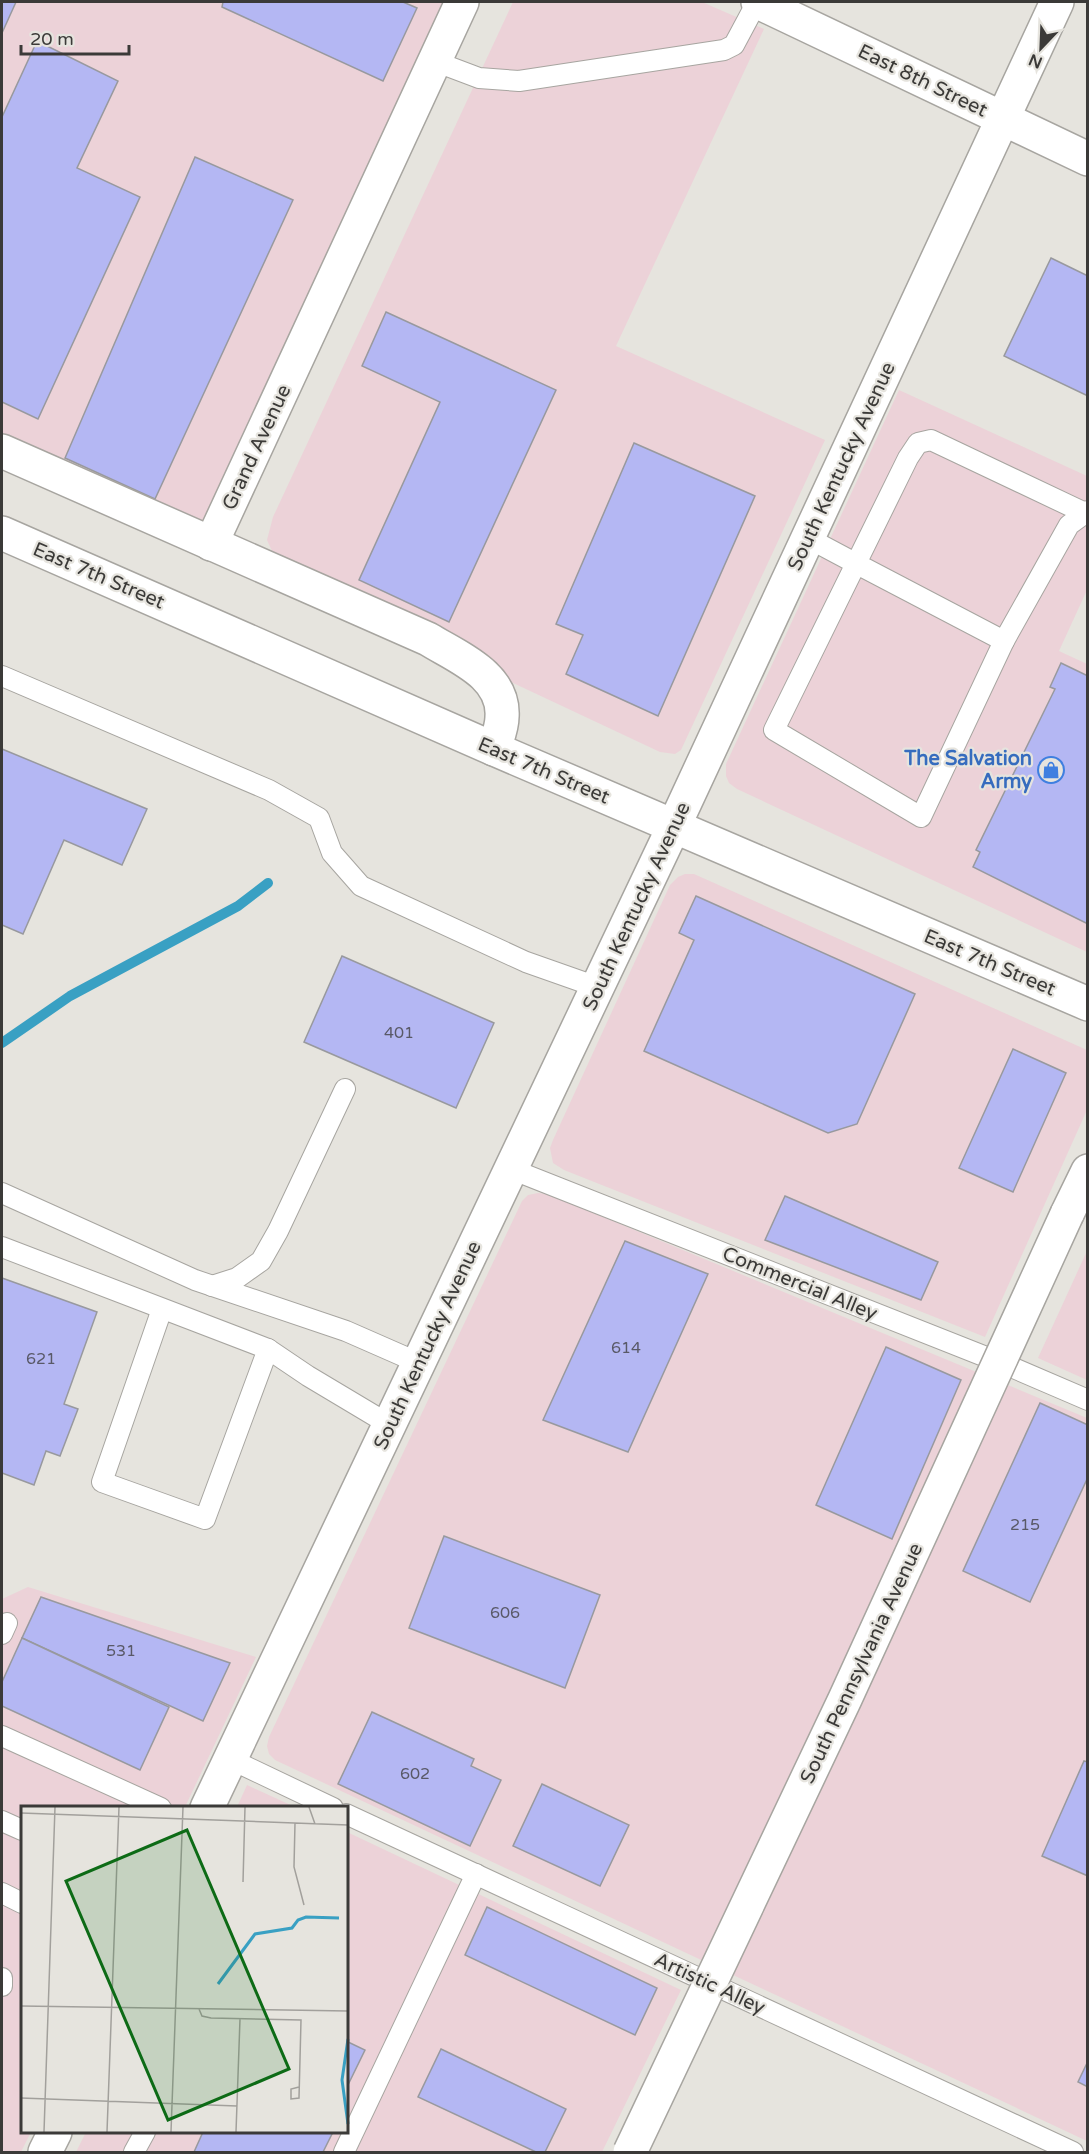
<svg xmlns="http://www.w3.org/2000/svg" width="1089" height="2154" font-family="'Varela Round',sans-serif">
<rect width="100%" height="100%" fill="#e6e4de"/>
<g fill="#ecd2d8">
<path d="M 2,2 L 449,2 L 209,529 L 2,437 Z"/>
<path d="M 513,2 L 702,2 L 764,29 L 616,346 L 825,440 L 681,750 L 675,754 L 660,752 L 511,682 L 277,562 L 267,540 L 273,517 Z"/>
<path d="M 899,390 L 1087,476 L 1087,590 L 1059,651 L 1087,664 L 1087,952 L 737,789 L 729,783 L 726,776 L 726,764 Z"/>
<path d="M 685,874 L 694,874 L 1087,1050 L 1087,1110 L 985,1337 L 564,1170 L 553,1163 L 550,1148 L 553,1140 L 670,885 L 678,877 Z"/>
<path d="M 538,1193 L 548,1194 L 1087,1418 L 1087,2141 L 275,1760 L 269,1754 L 267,1746 L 269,1737 L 522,1201 L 528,1195 Z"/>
<path d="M 1087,1251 L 1087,1380 L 1038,1358 Z"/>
<path d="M 28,1587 L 256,1657 L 185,1807 L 22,1808 L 22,2132 L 31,2132 L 21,2152 L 2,2152 L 2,1599 Z"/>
<path d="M 247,1785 L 295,1807 L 237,1807 Z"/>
<path d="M 347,1832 L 681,1990 L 602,2152 L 76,2152 L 86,2132 L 346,2132 Z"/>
</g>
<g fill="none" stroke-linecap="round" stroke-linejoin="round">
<path stroke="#39a0c3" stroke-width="10" d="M 2,1043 L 70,996 L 238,906 L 268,883"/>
</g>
<g fill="#b4b7f3" stroke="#98999e" stroke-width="1.5">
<path d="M 2,2 L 16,2 L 2,33 Z"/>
<path d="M 223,2 L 403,2 L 417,8 L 383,81 L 222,7 Z"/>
<path d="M 37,41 L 118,81 L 77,168 L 140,197 L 38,419 L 2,402 L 2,117 Z"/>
<path d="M 195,157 L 293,200 L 155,499 L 65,458 Z"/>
<path d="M 1051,258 L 1088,276 L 1088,396 L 1004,356 Z"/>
<path d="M 386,312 L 556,390 L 449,622 L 359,580 L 440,402 L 362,366 Z"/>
<path d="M 634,443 L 755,496 L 658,716 L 566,674 L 583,635 L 556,624 Z"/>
<path d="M 1061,663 L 1088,676 L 1088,924 L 973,867 L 980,852 L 976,850 L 1055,689 L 1050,687 Z"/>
<path d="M 2,749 L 147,809 L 122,865 L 64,840 L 23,934 L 2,925 Z"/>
<path d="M 696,896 L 915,994 L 857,1124 L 828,1133 L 644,1051 L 694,940 L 679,933 Z"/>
<path d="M 342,956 L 494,1023 L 456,1108 L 304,1042 Z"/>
<path d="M 1013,1049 L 1066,1073 L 1013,1192 L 959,1168 Z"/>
<path d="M 785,1196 L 938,1262 L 921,1300 L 765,1240 Z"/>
<path d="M 625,1241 L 708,1274 L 628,1452 L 543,1420 Z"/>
<path d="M 2,1278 L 97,1312 L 64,1404 L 78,1409 L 60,1456 L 46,1451 L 34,1485 L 2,1473 Z"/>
<path d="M 886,1347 L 961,1380 L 892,1539 L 816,1505 Z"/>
<path d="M 1040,1403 L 1088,1425 L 1088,1477 L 1030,1602 L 963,1571 Z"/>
<path d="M 444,1536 L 600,1595 L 565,1688 L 409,1628 Z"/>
<path d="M 41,1597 L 230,1663 L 203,1721 L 22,1638 Z"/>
<path d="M 22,1638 L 169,1707 L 140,1770 L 2,1706 L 2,1682 Z"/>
<path d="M 372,1712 L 474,1759 L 471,1766 L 501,1780 L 470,1846 L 338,1784 Z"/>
<path d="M 1084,1761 L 1088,1762 L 1088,1876 L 1042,1856 Z"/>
<path d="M 542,1784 L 629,1825 L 600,1886 L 513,1846 Z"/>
<path d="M 487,1907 L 657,1988 L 635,2035 L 465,1955 Z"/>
<path d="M 346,2041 L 365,2050 L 346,2089 Z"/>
<path d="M 441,2049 L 566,2109 L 545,2152 L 536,2152 L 418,2097 Z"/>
<path d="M 1088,2061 L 1088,2087 L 1078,2082 Z"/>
<path d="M 203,2132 L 333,2132 L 323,2152 L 194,2152 Z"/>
</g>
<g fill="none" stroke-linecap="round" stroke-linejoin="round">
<defs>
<g id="service">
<path d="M 434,61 L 479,78 L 519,81 L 724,50 L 734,45 L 757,2"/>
<path d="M 808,538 L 855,563 L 1004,641 L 921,817 L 774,730 L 908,458 L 918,443 L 931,440 L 1085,513"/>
<path d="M 1004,641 L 1069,525 L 1088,511"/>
<path d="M 2,676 L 269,790 L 319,818 L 332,853 L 361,886 L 526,962 L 597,987"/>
<path d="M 511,1169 L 1009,1366 L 1088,1400"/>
<path d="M 2,1193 L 195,1280 L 346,1331 L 419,1363"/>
<path d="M 2,1247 L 268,1349 L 308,1376 L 390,1425"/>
<path d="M 212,1286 L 237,1278 L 261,1261 L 278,1231 L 345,1089"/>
<path d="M 162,1309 L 102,1482 L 205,1519 L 268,1349"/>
<path d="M 2,1634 L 7,1623"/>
<path d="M 2,1736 L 161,1808"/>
<path d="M 230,1759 L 333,1808"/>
<path d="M 346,1814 L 1073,2152"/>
<path d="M 2,1821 L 22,1830"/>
<path d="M 2,1893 L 22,1903"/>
<path d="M 2,1978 L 2,1986"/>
<path d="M 134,2152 L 145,2132"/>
<path d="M 344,2152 L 476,1874"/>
</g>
<g id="minor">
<path d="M 758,2 L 1088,159"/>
<path d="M 2,451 L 428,639 C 457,657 505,675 502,717 C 502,728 497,739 494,749"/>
<path d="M 211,544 L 462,2"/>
<path d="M 1067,1214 L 1088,1171"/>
<path d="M 207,1808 L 674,826 L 1057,2"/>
<path d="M 45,2152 L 55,2132"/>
</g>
<path id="primary" d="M 2,533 L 494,749 L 1088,1004"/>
</defs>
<use href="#service" stroke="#a7a5a0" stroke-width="22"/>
<use href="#minor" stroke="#a7a5a0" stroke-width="36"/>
<use href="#primary" stroke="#a7a5a0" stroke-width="36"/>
<use href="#service" stroke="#fff" stroke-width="20"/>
<use href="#minor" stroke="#fff" stroke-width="33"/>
<use href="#primary" stroke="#fff" stroke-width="33"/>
<defs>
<path id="minor-bridge" d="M 630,2152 L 845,1699 L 1067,1214"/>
</defs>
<use href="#minor-bridge" stroke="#a7a5a0" stroke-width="36" stroke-linecap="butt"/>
<use href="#minor-bridge" stroke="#fff" stroke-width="33"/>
</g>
<defs>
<symbol id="shop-ring" viewBox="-11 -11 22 22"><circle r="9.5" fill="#e6e4de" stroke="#3f7fe0" stroke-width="1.5"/><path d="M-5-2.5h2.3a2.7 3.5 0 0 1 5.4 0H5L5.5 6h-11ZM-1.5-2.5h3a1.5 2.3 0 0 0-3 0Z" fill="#3f7fe0"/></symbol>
</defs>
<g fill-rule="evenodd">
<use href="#shop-ring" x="1036" y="755" width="30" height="30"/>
</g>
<g text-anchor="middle" stroke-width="4.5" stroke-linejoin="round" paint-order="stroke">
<g font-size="16" fill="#595967">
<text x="399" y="1038">401</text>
<text x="626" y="1353">614</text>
<text x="41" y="1364">621</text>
<text x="1025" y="1530">215</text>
<text x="505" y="1618">606</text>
<text x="121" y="1656">531</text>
<text x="415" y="1779">602</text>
</g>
<g font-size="20" fill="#3b3a38" stroke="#e6e4de">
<text transform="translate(923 80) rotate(26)" y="7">East 8th Street</text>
<text transform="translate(256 447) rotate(-65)" y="7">Grand Avenue</text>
<text transform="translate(841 466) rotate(-65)" y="7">South Kentucky Avenue</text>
<text transform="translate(99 575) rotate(23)" y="7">East 7th Street</text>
<text transform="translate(544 770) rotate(23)" y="7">East 7th Street</text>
<text transform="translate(636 906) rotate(-65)" y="7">South Kentucky Avenue</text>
<text transform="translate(990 962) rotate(23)" y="7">East 7th Street</text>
<text transform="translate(800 1283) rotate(22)" y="7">Commercial Alley</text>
<text transform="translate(427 1345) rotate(-65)" y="7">South Kentucky Avenue</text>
<text transform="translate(861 1663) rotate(-65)" y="7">South Pennsylvania Avenue</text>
<text transform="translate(710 1983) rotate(25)" y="7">Artistic Alley</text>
</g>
<g font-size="20" font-weight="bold" fill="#366cbe" stroke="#e6e4de" text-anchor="end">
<text x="1032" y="765">The Salvation<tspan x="1032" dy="23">Army</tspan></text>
</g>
</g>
<g transform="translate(21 1806)">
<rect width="327" height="327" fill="#e6e4de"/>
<path fill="none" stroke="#39a0c3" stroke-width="3" d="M 197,178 L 234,128 L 271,122 L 277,114 L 285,111 L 318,112M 327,233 L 321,274 L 327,318"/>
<path fill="none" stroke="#a2a09c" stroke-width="1.5" d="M 288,1 L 294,18M 0,7 L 327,19M 274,17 L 273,61 L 283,99M 222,76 L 224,1M 0,200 L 327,205M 178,203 L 181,210 L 190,212 L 280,214 L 278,292 L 270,293 L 270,283 L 278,281M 0,292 L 216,300M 23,326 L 34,1M 86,326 L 98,1M 150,326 L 162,1M 215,326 L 219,213"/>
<path fill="#0d6b16" fill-opacity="0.15" stroke="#0d6b16" stroke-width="3" d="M 166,24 L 268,263 L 147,314 L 45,75 Z"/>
<rect width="327" height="327" fill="none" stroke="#3b3a38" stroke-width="3"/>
</g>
<rect width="1089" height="2154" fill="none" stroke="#3b3a38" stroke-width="6"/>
<g transform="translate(1041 48) rotate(203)" stroke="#e6e4de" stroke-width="4.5" paint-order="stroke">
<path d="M0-4.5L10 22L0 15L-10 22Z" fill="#3b3a38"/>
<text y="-9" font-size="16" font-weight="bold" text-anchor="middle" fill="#3b3a38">N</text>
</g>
<path d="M21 45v9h108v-9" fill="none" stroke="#3b3a38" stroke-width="3"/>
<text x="30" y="45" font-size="18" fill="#3b3a38" stroke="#e6e4de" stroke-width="4.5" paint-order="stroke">20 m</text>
</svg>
